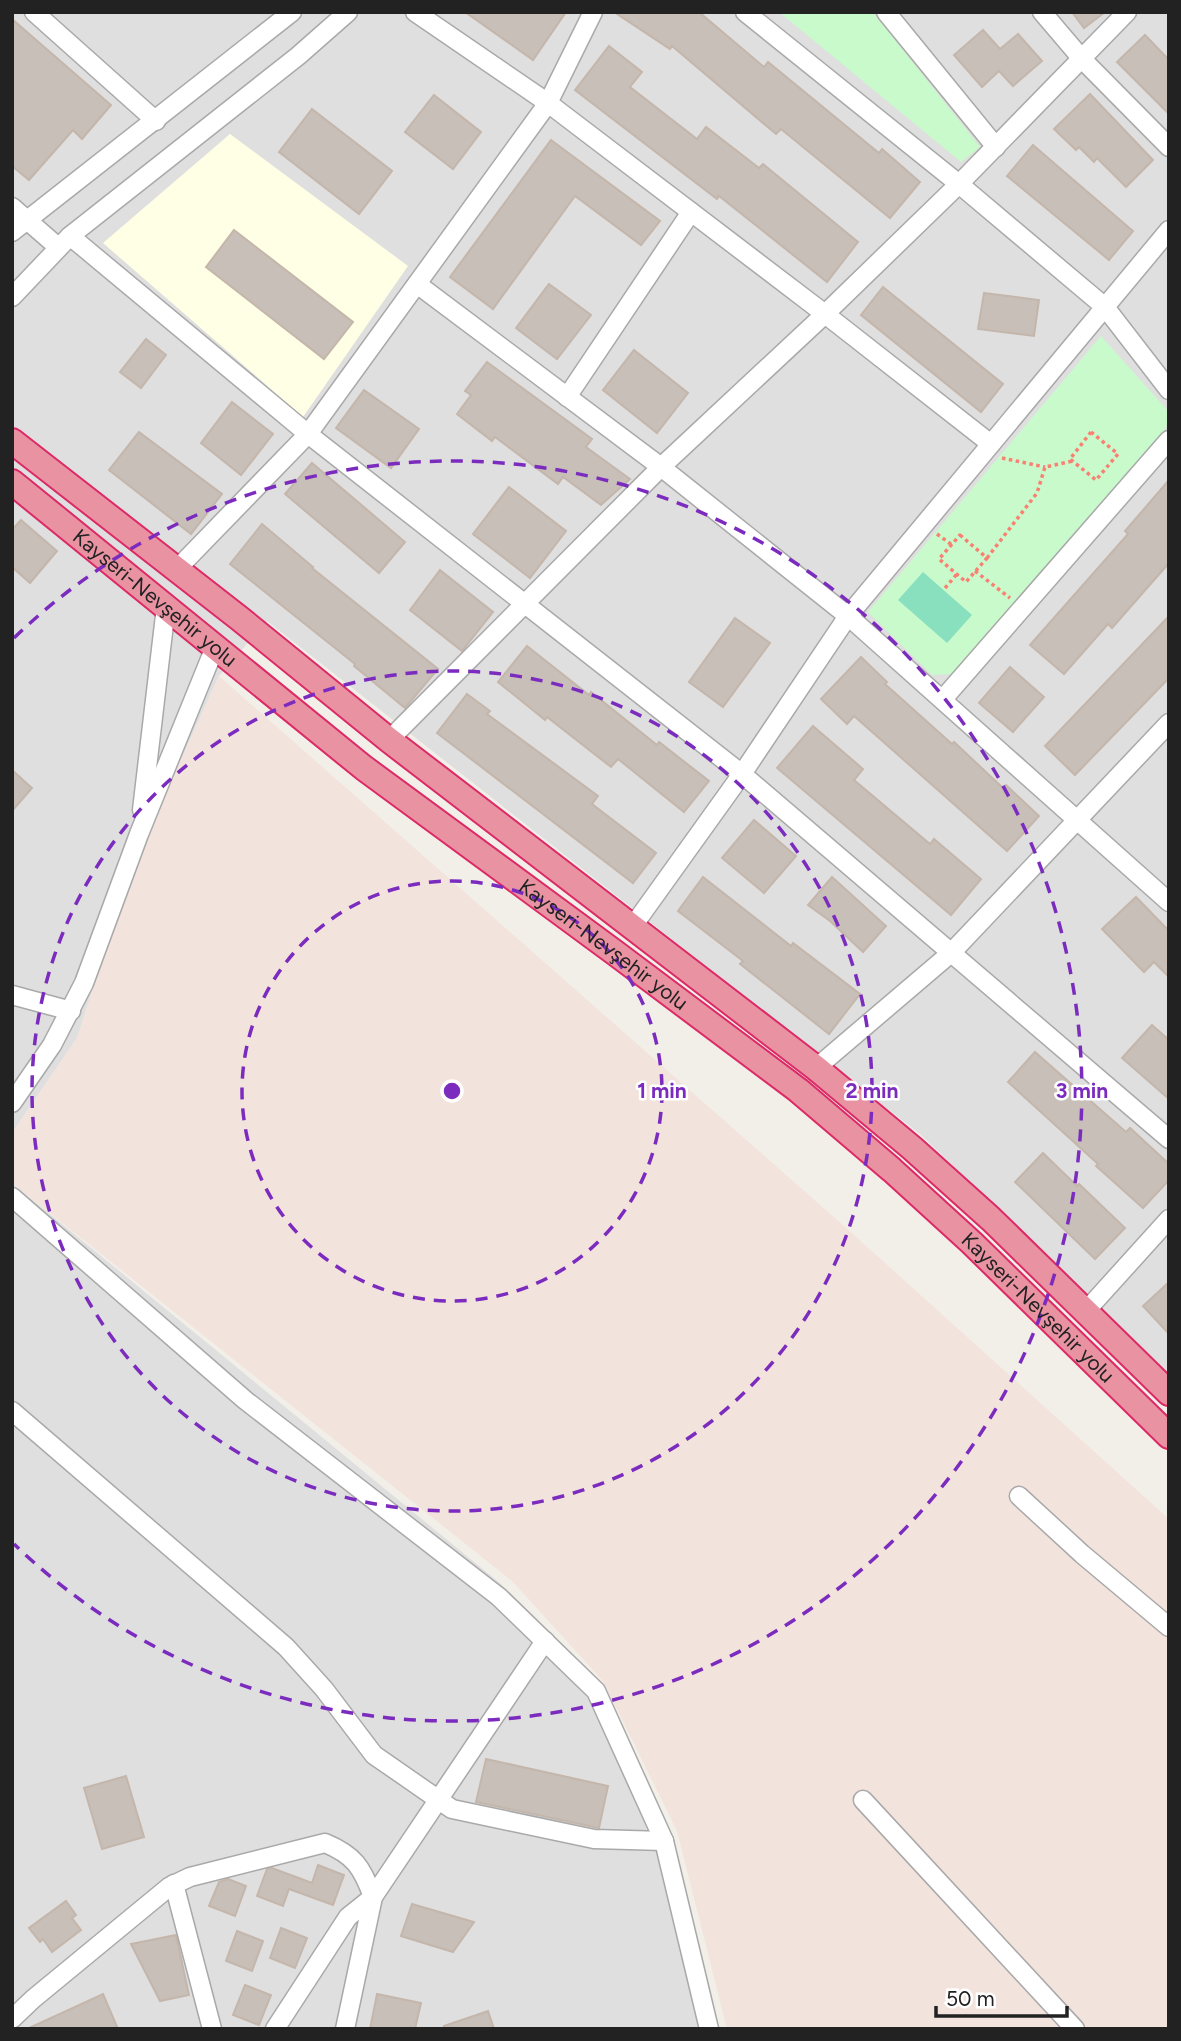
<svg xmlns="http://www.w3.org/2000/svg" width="1181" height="2041" font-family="Figtree,sans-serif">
<rect width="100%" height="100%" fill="#f2efe9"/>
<g fill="#e0dfdf">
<path d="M 12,12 L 1169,12 L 1169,1373 L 921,1135 L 267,621 L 219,676 L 133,866 L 77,1038 L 12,1133 Z"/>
<path d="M 12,1183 L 501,1584 L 600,1682 L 674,1845 L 716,2029 L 12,2029 Z"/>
</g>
<path fill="#ffffe5" d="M 230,134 L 408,266 L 303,417 L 103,243 Z"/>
<path fill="#f3e3dd" d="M 219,676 L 844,1226 L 1169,1519 L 1169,2029 L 727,2029 L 677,1831 L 603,1681 L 512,1581 L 12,1183 L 12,1133 L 77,1038 L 133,866 Z"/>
<g fill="#c8facc">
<path d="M 779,12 L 873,12 L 980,147 L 961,162 Z"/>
<path d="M 1101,336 L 1169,412 L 1166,428 L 952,674 L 932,675 L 868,612 Z"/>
</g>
<path fill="#88e0be" d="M 923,572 L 972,615 L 947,643 L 898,600 Z"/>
<g fill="#c7bfb8" stroke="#c4b6ab" stroke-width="2">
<path d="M 465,12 L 566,12 L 533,60 Z"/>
<path d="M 614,12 L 699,12 L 764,67 L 768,62 L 879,153 L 882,149 L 920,182 L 890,218 L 781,129 L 776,134 L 672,46 L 670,49 Z"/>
<path d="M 1072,12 L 1105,12 L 1084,28 Z"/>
<path d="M 12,19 L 111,105 L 82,139 L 73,130 L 29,180 L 12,166 Z"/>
<path d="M 983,30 L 1000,49 L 1018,34 L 1042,61 L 1013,86 L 999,71 L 982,87 L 954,55 Z"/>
<path d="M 1145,35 L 1169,60 L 1169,114 L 1117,62 Z"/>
<path d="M 609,46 L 642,72 L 630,87 L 697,139 L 706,127 L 759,168 L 763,164 L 858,242 L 827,282 L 719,196 L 717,199 L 575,90 Z"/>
<path d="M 1090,94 L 1153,160 L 1126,187 L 1097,158 L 1094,162 L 1079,147 L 1076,150 L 1054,129 Z"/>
<path d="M 434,95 L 481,132 L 453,169 L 405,132 Z"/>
<path d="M 312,109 L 392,171 L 359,214 L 279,152 Z"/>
<path d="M 551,140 L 660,221 L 641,245 L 575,196 L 493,309 L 450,277 Z"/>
<path d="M 1033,145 L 1133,231 L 1109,260 L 1007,176 Z"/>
<path d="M 234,230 L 353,322 L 324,359 L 206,267 Z"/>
<path d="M 549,284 L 591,315 L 557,359 L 516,328 Z"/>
<path d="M 883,287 L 1003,384 L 981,412 L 861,315 Z"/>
<path d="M 984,293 L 1039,300 L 1034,336 L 978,329 Z"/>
<path d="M 146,339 L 166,355 L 141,388 L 120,372 Z"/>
<path d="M 634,350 L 688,393 L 657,433 L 603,390 Z"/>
<path d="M 487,362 L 592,439 L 586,447 L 630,479 L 601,505 L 563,477 L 558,484 L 495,437 L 492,441 L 457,414 L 471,395 L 465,391 Z"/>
<path d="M 364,390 L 419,429 L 391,468 L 336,428 Z"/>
<path d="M 232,402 L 273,434 L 241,475 L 201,443 Z"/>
<path d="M 139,432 L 222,494 L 191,534 L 109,470 Z"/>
<path d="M 312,463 L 405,542 L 379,573 L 285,494 Z"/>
<path d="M 1169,480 L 1169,563 L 1112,628 L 1108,624 L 1064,674 L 1030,645 L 1128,534 L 1125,531 Z"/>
<path d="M 509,487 L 566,531 L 530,578 L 473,534 Z"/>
<path d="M 21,520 L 57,551 L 30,583 L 12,567 L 12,530 Z"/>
<path d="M 262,524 L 313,567 L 312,568 L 438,669 L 405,708 L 354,666 L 355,664 L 230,564 Z"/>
<path d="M 440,570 L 493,612 L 462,651 L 410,610 Z"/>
<path d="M 1169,616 L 1169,678 L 1075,775 L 1045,746 Z"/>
<path d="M 735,618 L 770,643 L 723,707 L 689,682 Z"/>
<path d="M 527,646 L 589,695 L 591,692 L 657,745 L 659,742 L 709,781 L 684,812 L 618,759 L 611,767 L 547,717 L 545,720 L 498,682 Z"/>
<path d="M 861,657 L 887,682 L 885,684 L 952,744 L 954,742 L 1003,788 L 1006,785 L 1039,816 L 1007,851 L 854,716 L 847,724 L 821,699 Z"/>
<path d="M 1010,667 L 1044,697 L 1013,732 L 979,703 Z"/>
<path d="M 467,694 L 490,711 L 487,714 L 598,796 L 592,804 L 656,853 L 633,883 L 437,733 Z"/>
<path d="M 813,726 L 863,769 L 854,780 L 930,844 L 934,839 L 981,879 L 951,915 L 777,768 Z"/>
<path d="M 12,770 L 32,788 L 12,811 Z"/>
<path d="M 754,820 L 796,856 L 764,893 L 722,858 Z"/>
<path d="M 703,877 L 791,946 L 793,943 L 860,994 L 829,1034 L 740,964 L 743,961 L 678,911 Z"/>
<path d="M 832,877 L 886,926 L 863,952 L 830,921 L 808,905 Z"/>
<path d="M 1136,897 L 1169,931 L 1169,977 L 1154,962 L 1144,972 L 1102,929 Z"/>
<path d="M 1152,1025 L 1169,1040 L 1169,1099 L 1122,1058 Z"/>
<path d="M 1035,1052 L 1126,1132 L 1130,1128 L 1169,1164 L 1169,1180 L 1143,1208 L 1096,1166 L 1098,1164 L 1008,1082 Z"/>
<path d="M 1043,1153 L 1077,1186 L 1079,1184 L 1125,1228 L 1095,1259 L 1015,1182 Z"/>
<path d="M 1169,1282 L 1169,1334 L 1143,1306 Z"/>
<path d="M 486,1759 L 608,1786 L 599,1828 L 476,1802 Z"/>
<path d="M 126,1776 L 144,1837 L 102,1849 L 84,1788 Z"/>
<path d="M 318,1865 L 344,1875 L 333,1905 L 289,1889 L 283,1906 L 257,1896 L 267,1869 L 272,1868 L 312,1883 Z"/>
<path d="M 228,1879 L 246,1886 L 235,1916 L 209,1906 L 219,1882 Z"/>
<path d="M 66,1901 L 76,1915 L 72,1918 L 81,1930 L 52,1952 L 43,1939 L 40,1942 L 29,1928 Z"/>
<path d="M 412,1904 L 474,1922 L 453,1952 L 401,1936 Z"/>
<path d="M 281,1928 L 307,1938 L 295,1968 L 270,1958 Z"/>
<path d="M 237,1931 L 263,1941 L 252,1971 L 226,1961 Z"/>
<path d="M 176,1935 L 189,1995 L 160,2001 L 131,1944 Z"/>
<path d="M 245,1985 L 271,1995 L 259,2025 L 233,2015 Z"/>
<path d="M 103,1994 L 118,2029 L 27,2029 Z"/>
<path d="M 377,1994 L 421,2003 L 415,2029 L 370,2029 Z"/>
<path d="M 488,2011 L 494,2029 L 444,2029 L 444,2026 Z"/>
</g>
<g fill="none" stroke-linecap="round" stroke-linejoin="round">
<defs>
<g id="minor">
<path d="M 34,12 L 156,121"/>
<path d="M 415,12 L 548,103 L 825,314 L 991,444"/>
<path d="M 745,12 L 959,184 L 1105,307 L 1169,390"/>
<path d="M 886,12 L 996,147"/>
<path d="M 1042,12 L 1082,59 L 1169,147"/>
<path d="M 12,207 L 58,247"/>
<path d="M 12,232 L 292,12"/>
<path d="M 70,236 L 308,434 L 742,774 L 1169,1139"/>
<path d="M 417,284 L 661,467 L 848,616 L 1169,902"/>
<path d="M 12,297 L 70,236 L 298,56 L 348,12"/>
<path d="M 567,397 L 691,212"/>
<path d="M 177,569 L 308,434 L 548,103 L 593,12"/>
<path d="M 943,699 L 1169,440"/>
<path d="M 389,740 L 661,467 L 825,314 L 959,184 L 1127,12"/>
<path d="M 142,810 L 166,607"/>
<path d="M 633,926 L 742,774 L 848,616 L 1169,230"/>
<path d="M 12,995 L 71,1011"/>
<path d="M 816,1068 L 951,953 L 1169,723"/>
<path d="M 12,1103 L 52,1045 L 84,983 L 139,834 L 215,647"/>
<path d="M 12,1197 L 245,1400 L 499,1597 L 596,1691 L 664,1841 L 709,2029"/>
<path d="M 1085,1312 L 1169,1219"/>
<path d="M 12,1411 L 286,1647 L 324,1689 L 374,1755 L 452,1809 L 594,1839 L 664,1841"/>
<path d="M 1019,1496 L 1082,1554 L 1169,1627"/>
<path d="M 863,1800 L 1075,2029"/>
<path d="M 174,1884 L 212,2029"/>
<path d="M 12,2019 L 33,1999 L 169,1887 L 190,1877 L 325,1843 C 354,1855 362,1867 373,1897 L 348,1917 L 275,2029"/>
<path d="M 345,2029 L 373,1897 L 545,1641"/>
</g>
<g id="highway">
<path d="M 12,441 L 239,618 L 389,740 L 816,1068 L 912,1148 L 991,1219 L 1169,1393"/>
<path id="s1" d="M 12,482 L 364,768 L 614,952 L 798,1090 L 892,1170 L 972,1243 L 1169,1436"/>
</g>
</defs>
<use href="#minor" stroke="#a9a9a9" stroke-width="21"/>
<use href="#highway" stroke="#dc2a67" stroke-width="28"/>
<g stroke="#fa8072" stroke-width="3.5" stroke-dasharray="3.5 3.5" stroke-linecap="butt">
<path d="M 1091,432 L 1118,454 L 1096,480 L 1070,459 Z"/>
<path d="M 1002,458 L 1045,467"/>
<path d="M 937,534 L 952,545"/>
<path d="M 960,535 L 987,558 L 966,582 L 939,559 Z"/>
<path d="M 987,558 L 1037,493 L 1045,467 L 1073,461"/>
<path d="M 975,571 L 1010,598"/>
<path d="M 945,588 L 957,574"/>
</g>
<use href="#minor" stroke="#fff" stroke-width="18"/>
<use href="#highway" stroke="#e892a2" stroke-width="24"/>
</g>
<g fill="none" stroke="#7b2cbf" stroke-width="3.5" stroke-dasharray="12 9">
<circle cx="452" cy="1091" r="210"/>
<circle cx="452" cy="1091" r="420"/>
<path d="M14 638A630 630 0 1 1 14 1544"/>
</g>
<g text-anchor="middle" stroke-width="5" stroke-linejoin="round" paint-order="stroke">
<g font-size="21" fill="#222" stroke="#fff">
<text dy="7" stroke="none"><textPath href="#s1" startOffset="184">Kayseri-Nevşehir yolu</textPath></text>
<text dy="7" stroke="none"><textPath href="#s1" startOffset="751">Kayseri-Nevşehir yolu</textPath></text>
<text dy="7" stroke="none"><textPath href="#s1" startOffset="1318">Kayseri-Nevşehir yolu</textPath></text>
</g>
</g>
<circle cx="452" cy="1091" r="10" fill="#7b2cbf" stroke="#fff" stroke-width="3.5"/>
<g font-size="21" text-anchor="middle" font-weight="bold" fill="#7b2cbf" stroke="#fff" stroke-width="5" stroke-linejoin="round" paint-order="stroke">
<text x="662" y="1098">1 min</text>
<text x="872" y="1098">2 min</text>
<text x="1082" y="1098">3 min</text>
</g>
<rect width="1181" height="2041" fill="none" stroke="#222222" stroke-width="28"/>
<path d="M936 2006v10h131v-10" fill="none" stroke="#222222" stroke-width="3.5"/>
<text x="946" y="2006" font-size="21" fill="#222222" stroke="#ffffff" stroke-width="5" paint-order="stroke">50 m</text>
</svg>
